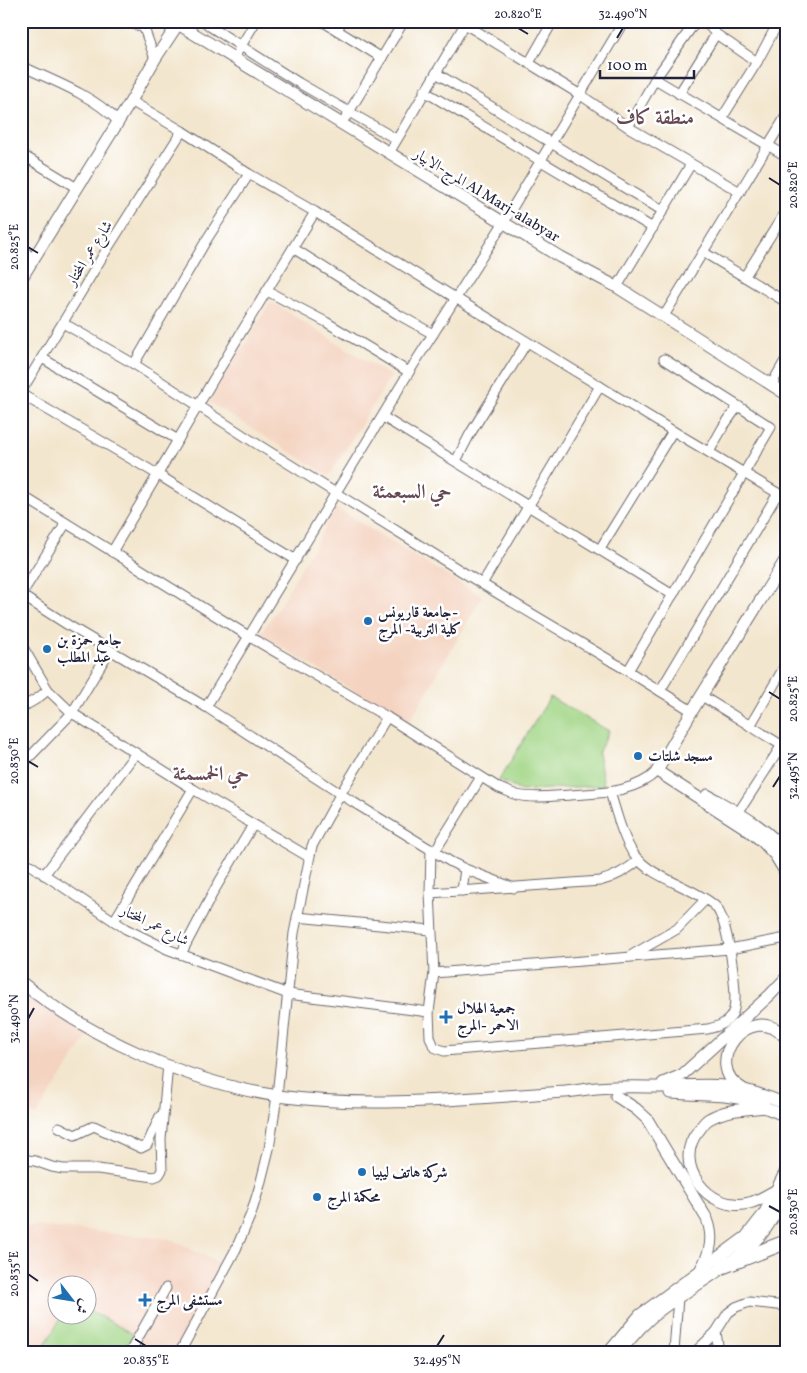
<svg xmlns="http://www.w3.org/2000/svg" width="807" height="1373" font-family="Vollkorn,Amiri,serif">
<rect width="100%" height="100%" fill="#fff"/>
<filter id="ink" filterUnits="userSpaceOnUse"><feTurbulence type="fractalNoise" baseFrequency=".02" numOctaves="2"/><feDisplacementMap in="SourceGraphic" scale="10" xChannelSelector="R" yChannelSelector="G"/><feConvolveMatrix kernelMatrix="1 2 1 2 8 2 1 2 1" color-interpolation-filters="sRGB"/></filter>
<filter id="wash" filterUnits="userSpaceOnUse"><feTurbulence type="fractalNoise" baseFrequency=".0096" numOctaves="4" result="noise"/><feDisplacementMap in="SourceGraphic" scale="20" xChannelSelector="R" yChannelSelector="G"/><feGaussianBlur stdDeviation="1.12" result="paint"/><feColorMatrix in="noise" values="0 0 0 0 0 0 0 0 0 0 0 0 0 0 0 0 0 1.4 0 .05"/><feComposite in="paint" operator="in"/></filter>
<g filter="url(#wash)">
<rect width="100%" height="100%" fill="#f3e6ce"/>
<g fill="#f4d3c0" fill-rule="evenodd">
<path d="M 271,302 L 391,376 L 329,476 L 209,402 Z"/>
<path d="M 336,508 L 482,597 L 408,724 L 260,634 L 278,608 Z"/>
<path d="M 21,993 L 88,1036 L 36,1116 L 21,1106 Z"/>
<path d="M 35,1226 L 171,1239 L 223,1265 L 174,1352 L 21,1352 L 21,1227 ZM 58,1286 L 88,1286 L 88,1316 L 58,1316 Z"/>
</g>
<g fill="#a1d585" stroke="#627c60">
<path d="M 550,697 L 609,731 L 598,753 L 604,785 L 521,791 L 499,780 Z"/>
<path d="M 88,1310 L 135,1335 L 125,1352 L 41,1352 L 62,1316 L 88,1316 Z"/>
</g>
</g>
<g filter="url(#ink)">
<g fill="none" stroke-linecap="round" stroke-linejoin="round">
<defs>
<g id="minor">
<path d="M 126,21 L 144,28 L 155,59"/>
<path d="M 204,21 L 211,27 L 299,83 L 396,139"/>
<path d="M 322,21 L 382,58"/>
<path d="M 460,21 L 579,94 L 628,127 L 740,192"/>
<path d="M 705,21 L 716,34 L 757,62"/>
<path d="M 337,30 L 342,21"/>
<path d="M 238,51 L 256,21"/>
<path d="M 529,63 L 553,21"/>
<path d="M 21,66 C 54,81 92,95 118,121"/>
<path d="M 436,73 L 663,211"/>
<path d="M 655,79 L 786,156"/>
<path d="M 424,91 L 653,228"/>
<path d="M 679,94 L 716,34"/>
<path d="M 131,101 L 182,131 L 249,174 L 315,212 L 673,431 L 786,498"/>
<path d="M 346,117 L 404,21"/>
<path d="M 722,118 L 757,62 L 779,21"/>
<path d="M 628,127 L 655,79 L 696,21"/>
<path d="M 389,153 L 465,24"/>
<path d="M 21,154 L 77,188"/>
<path d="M 21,247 L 33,260"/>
<path d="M 293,248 L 399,315 L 433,334"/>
<path d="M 703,252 L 786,302"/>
<path d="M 745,276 L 786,211"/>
<path d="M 617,287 L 691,164"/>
<path d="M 267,291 L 326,322 L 409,372"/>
<path d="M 664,316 L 786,116"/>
<path d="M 63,323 L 134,364 L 249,439 L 482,584 L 628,671 L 771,427 L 664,359"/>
<path d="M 42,358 L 178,440"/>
<path d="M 134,364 L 207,239 L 249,174"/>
<path d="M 771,385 L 786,359"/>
<path d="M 21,392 L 104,254 L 182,131"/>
<path d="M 21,394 L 157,474 L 296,560"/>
<path d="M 383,417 L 673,595"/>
<path d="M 709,452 L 723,427 L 738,406"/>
<path d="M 456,461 L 470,434 L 527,342"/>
<path d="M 21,495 L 250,637 L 387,717 L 499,788 C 505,790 511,793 517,795 C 534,799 553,796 570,795 C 599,793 636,793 657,771"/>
<path d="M 600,549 L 673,431"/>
<path d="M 112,552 L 239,336 L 315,212"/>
<path d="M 482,584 L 600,386"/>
<path d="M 21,595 L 68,625 L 206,707 L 353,802 L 451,862 L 465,869 L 514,888"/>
<path d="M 21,595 L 66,523"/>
<path d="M 21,644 L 48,690 L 72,713 L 193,789 L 309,857"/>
<path d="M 628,671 L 692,711"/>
<path d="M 660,691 L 778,493"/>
<path d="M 702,696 L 786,748"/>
<path d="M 206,707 L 409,372 L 504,222 L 624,21"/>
<path d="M 21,708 L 38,698 L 48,690"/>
<path d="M 750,726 L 786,664"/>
<path d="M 21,766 L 72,713 L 110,650"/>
<path d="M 738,813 L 782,745"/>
<path d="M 431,849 L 430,893 L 434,973 L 429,1012 L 430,1037 L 434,1047 L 444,1051 L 708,1029 C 720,1026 731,1022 734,1009 C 738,992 728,919 715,906 C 694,887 653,879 635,856 C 623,840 616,811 610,792"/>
<path d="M 435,851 L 481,777"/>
<path d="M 21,859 L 126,929 L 167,949 L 234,974 L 288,994 L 429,1012"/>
<path d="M 44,875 L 136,753"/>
<path d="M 462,891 L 465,869"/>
<path d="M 430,893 L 600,881 C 615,877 627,870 639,860"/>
<path d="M 297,917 L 431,930"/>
<path d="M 114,921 L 193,789"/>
<path d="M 181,954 L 215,889 L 253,825"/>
<path d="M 632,955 L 677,929 L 705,900"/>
<path d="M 434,973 L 730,949 L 786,938"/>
<path d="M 59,1127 L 75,1135 L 94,1126 L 141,1148 L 147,1145 L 160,1116"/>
<path d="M 21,1159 L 35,1161 L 52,1167 L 63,1169 L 98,1169 L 154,1177 L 159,1175 L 162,1170 L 161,1139 L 168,1065"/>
<path d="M 716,1332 L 719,1352"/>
<path d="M 130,1352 L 166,1288"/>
<path d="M 180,1352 L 236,1249 L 251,1214 L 260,1185 L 269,1149 L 277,1096 L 294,933 L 312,846 L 341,793 L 387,717"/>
<path d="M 674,1352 L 678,1297"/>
<path d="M 695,1352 L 716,1332 L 728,1313 L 736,1307 L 749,1302 L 786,1306"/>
</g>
<g id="major">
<path d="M 173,21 L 560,257 L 617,287 L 786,394"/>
<path d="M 21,279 L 131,101 L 155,59 L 180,21"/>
<path d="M 786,559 L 692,711 L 657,771 L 744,827 L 762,841 L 775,855 L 786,873"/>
<path d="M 707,795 C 735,811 765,826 786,852"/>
<path d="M 21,982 C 90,1038 190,1083 278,1096 C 373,1109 470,1098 565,1092 C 576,1091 586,1089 597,1088 C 619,1086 642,1087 664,1087 C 684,1086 705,1084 724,1086 C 746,1089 766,1096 786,1104"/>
<path d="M 663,1083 L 682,1075 L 770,995 L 786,978"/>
<path d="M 743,1089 C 698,1065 751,997 786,1038"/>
<path d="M 670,1093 L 725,1096 L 744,1099 L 786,1116"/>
<path d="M 616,1096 L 636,1109 L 647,1119 L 707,1219 C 714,1237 711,1252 701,1269"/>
<path d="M 765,1107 C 746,1109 726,1109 709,1119 C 705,1121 702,1126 699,1130 C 670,1163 709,1214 749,1203 C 759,1201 768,1194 777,1190"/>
<path d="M 609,1352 L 640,1315 L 746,1237 L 764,1214 L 786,1171"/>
<path d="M 620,1352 C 632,1336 644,1322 660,1310 C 692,1286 731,1267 759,1237 C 771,1224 778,1207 786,1191"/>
</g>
<path id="highway" d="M 724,1266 L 786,1242"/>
</defs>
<use href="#minor" stroke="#6b676e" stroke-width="11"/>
<use href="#major" stroke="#6b676e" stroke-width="13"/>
<use href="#highway" stroke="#6b676e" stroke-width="16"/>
<use href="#minor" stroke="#fff" stroke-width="9"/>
<use href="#major" stroke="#fff" stroke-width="11"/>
<use href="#highway" stroke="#fff" stroke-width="14"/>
<defs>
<path id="rail" d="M 21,76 L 24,70"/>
</defs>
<use href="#rail" stroke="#22223b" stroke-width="4"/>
<use href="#rail" stroke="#fff" stroke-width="2" stroke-dasharray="5.5" stroke-linecap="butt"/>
</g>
</g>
<path fill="none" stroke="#22223b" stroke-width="2" d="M 518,28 L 528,34M 617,38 L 623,28M 769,178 L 780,185M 28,247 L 38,253M 769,692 L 780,699M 28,761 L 38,767M 773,787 L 780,776M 28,1019 L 34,1008M 769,1206 L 780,1212M 28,1274 L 38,1281M 135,1339 L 146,1346M 437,1346 L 444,1335"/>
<g fill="#1f6fb2" stroke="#fff" stroke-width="2">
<circle cx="368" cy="621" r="5"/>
<circle cx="47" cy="649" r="5"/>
<circle cx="638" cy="756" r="5"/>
<path d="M443.5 1009.5h5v5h5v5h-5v5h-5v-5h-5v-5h5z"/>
<circle cx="362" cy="1172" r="5"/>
<circle cx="317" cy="1197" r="5"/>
<path d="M142.5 1292.5h5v5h5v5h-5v5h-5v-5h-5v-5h5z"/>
</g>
<g text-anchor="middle" stroke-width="5" stroke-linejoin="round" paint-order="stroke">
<g font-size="15" fill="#22223b" stroke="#fff">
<text transform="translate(487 195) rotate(31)" y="5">المرج-الابيار Al Marj-alabyar</text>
<text transform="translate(89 253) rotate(-58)" y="5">شارع عمر المختار</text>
<text transform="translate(155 925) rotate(26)" y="5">شارع عمر المختار</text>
</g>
<g font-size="15" font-weight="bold" fill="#22223b" stroke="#fff" text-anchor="start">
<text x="378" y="617">جامعة قاريونس-<tspan x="378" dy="17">كلية التربية- المرج</tspan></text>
<text x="57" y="645">جامع حمزة بن<tspan x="57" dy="17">عبد المطلب</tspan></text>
<text x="648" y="761">مسجد شلتات</text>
<text x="457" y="1013">جمعية الهلال<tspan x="457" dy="17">الاحمر -المرج</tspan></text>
<text x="372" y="1177">شركة هاتف ليبيا</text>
<text x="327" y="1202">محكمة المرج</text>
<text x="156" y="1305">مستشفى المرج</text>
</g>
<g font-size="20" font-weight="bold" fill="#664853" stroke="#fff">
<text x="655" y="124">منطقة كاف</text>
<text x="412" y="498">حي السبعمئة</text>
<text x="211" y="780">حي الخمسمئة</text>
</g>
</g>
<rect width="807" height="1373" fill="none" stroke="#fff" stroke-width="55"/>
<g transform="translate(72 1300) rotate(121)"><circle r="24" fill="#ffffff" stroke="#a7a7b1"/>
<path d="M0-4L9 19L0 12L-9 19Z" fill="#1f6fb2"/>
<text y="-8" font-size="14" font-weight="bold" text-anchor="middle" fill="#22223b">ش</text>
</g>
<path d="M600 70v8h94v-8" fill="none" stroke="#22223b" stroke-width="2.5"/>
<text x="607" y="70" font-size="15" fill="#22223b" stroke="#ffffff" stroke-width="4" paint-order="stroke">100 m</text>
<rect x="28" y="28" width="752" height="1318" fill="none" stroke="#22223b" stroke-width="2"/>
<g font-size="12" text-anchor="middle" fill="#22223b">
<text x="518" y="18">20.820°E</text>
<text x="623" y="18">32.490°N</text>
<text transform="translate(793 185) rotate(-90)" y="4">20.820°E</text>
<text transform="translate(14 247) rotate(-90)" y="4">20.825°E</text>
<text transform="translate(793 699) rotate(-90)" y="4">20.825°E</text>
<text transform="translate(14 761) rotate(-90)" y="4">20.830°E</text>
<text transform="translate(793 776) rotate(-90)" y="4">32.495°N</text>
<text transform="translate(14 1019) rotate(-90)" y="4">32.490°N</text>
<text transform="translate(793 1212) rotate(-90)" y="4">20.830°E</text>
<text transform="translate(14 1274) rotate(-90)" y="4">20.835°E</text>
<text x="146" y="1364">20.835°E</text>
<text x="437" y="1364">32.495°N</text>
</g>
</svg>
